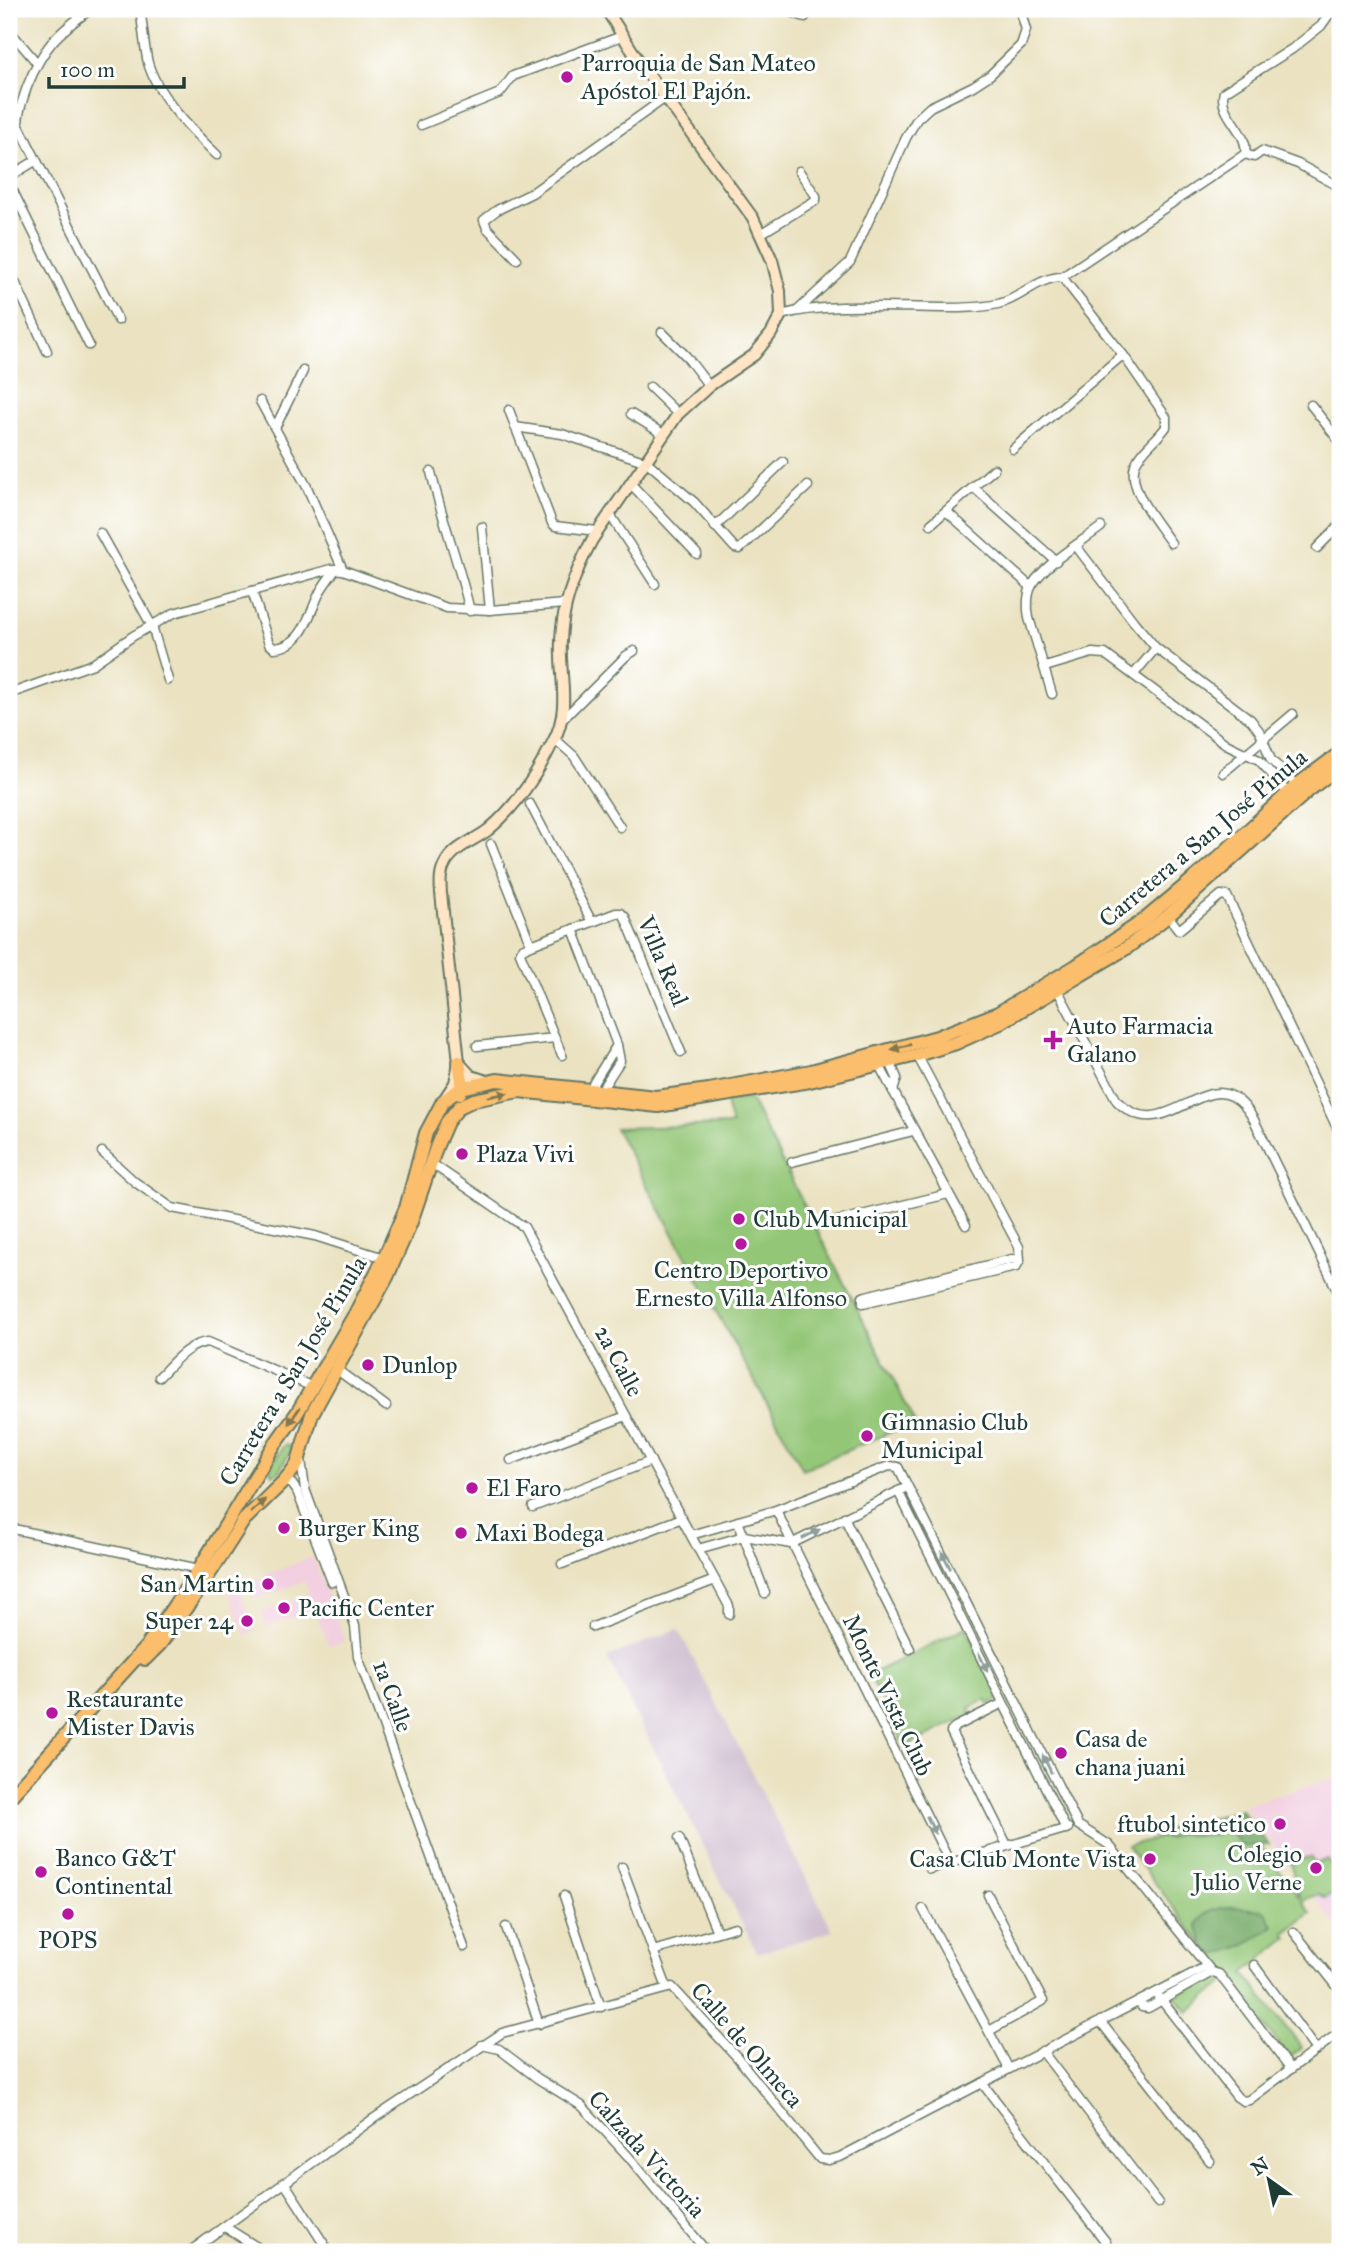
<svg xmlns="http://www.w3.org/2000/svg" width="1349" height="2261" font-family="'IM FELL Great Primer',serif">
<rect width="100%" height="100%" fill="#fff"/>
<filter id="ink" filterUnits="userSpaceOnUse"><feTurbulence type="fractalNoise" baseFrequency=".0143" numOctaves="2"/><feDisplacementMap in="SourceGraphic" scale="14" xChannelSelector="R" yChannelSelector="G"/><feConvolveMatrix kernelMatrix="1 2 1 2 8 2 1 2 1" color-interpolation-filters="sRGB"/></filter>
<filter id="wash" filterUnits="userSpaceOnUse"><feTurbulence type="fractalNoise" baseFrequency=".00686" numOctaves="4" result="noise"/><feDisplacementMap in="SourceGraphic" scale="28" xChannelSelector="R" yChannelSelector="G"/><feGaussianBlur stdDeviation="1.57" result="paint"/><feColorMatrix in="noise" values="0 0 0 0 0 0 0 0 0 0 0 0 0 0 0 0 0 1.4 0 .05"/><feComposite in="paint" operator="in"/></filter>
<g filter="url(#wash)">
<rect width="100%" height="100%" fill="#eae2c1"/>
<g fill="#f2cfe1">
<path d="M 9,1529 L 32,1532 L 9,1567 Z"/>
<path d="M 313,1557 L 345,1641 L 329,1646 L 315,1609 L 266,1627 L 261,1613 L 309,1595 L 305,1581 L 256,1599 L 249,1581 Z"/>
<path d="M 238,1586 L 255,1632 L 245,1635 L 228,1589 Z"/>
<path d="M 1340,1776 L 1340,1930 L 1243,1806 Z"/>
</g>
<path fill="#cfbdcf" d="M 678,1629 L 833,1931 L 757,1953 L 607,1657 Z"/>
<g fill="#93c676" stroke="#598255" stroke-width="2">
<path d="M 750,1099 L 915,1422 L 803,1469 L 615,1128 L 732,1125 L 725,1100 Z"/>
<path d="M 285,1444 L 290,1447 L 291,1450 L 280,1470 L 273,1475 L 270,1471 L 271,1464 Z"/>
<path d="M 966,1627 L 1002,1698 L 989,1704 L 986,1699 L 969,1708 L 971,1714 L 905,1747 L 897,1733 L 905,1728 L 895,1709 L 888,1712 L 869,1675 Z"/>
<path d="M 1238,1816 L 1300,1898 L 1290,1862 L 1310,1857 L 1315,1864 L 1328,1859 L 1340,1885 L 1340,1890 L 1325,1898 L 1320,1894 L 1302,1900 L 1311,1913 L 1285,1933 L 1288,1937 L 1244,1973 L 1302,2048 L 1289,2058 L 1127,1846 Z"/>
<path d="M 1220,1972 L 1227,1980 L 1188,2012 L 1175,1996 Z"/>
</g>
<g fill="#76ab67" stroke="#4a744e" stroke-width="2">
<path d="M 1241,1810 L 1269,1845 L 1242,1846 L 1230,1831 L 1222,1831 L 1215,1835 L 1202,1836 L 1180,1833 L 1168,1839 L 1149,1834 Z"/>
<path d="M 1230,1907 L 1261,1910 L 1266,1912 L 1273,1926 L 1245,1945 L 1216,1955 L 1204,1946 L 1197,1925 C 1202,1912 1217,1908 1230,1907 Z"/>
</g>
</g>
<g filter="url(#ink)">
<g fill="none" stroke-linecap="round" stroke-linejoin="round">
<defs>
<g id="street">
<path d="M 91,9 C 56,34 43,47 27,87 C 23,99 18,111 18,124 L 118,320"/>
<path d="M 140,9 C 143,26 144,46 148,63 C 158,97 192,131 217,155"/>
<path d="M 782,9 L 805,17"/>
<path d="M 9,30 L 37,63"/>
<path d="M 421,125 L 500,93 L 513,76 L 622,36"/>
<path d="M 1245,154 L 1254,157 L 1262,151 L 1298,164 L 1340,187"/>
<path d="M 9,177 L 35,161"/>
<path d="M 9,183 L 89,345"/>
<path d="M 760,234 L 816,200 L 816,196 L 799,171"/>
<path d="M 517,259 L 487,228 L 484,220 L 497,210 L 532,193 L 665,98"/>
<path d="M 9,269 L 47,351"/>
<path d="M 1062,277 L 1245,154 C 1250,132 1217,115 1224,92 L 1292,49 L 1321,26 L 1333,9"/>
<path d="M 797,311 L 850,262 L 906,138 L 917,119 L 930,107 L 973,86 L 990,75 L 1021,45 L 1026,30 L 1020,9"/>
<path d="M 781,315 C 828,302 894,308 943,308 C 962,308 980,308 998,304 C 1021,299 1038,277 1062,277 L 1124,356 L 1166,417 L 1166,427 C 1157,440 1141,450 1135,465 C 1127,489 1158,524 1171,543"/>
<path d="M 662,332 L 686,356 L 709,386"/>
<path d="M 650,387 L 678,414"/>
<path d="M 260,401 L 307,487 L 343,570"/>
<path d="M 1311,405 L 1340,442"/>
<path d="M 509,410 L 552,523 L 555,526 L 597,531"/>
<path d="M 631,414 L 663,434"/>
<path d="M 515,427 L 562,434 L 647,462 L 694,502 L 735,548 L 740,549 L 808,486"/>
<path d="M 275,428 L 303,371"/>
<path d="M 1013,449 L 1119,358 L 1124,356"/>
<path d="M 431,472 C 442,519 459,564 470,611"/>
<path d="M 630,483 L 697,554"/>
<path d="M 973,487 L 1056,561"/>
<path d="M 946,511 L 1031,587"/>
<path d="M 609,513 L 655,584"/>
<path d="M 931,524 L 994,469"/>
<path d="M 482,527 L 490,610"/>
<path d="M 715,527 L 783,462"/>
<path d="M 100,533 L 152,626 L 168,680"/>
<path d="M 1076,546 L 1134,622 L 1156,648 L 1251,720 L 1260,732 L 1271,760 L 1297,785"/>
<path d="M 1317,548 L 1340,525"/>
<path d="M 252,591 L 269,644 L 274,648 C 303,647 309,614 320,592 C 324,584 330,577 336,569"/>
<path d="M 1045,667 L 1092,653 L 1105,654 L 1226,744 L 1259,760 L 1289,794"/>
<path d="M 1134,674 L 1156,648"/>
<path d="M 9,694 L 93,664 L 133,636 L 174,613 L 331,569 L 343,570 L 447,608 L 490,610 L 565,604"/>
<path d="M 1052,694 L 1029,618 C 1027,608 1027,594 1032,585 C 1048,561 1079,544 1101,527"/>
<path d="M 564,718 L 626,656 L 634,651"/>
<path d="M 555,739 L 574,756 L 620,827"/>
<path d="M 1223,773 L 1293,714"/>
<path d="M 530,804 L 592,922"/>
<path d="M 491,844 L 531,945"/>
<path d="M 1168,916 L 1179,930 L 1221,895 L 1227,896 L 1340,1134"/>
<path d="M 573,929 L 617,1045 L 620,1061 L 600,1092"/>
<path d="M 1057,989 L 1117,1101 C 1168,1154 1213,1046 1254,1120 L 1340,1296"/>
<path d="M 477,1046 L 555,1038"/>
<path d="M 562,1055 L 520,953 L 522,949 L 531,945 L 616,913 L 621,913 L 625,917 L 681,1052"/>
<path d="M 917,1055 L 1019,1247 L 1020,1260 L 1016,1267 L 863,1303 L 863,1297 L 866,1296 L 1012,1259 L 1020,1260"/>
<path d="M 890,1062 L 897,1078 L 893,1091"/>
<path d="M 879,1065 L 966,1225"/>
<path d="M 589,1090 L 617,1045"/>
<path d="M 102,1152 L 135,1182 L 172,1208 L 315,1236 L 384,1258"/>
<path d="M 792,1162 L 913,1131"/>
<path d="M 431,1163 L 524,1227 L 729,1606 L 729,1614"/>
<path d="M 821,1225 L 948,1194"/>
<path d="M 336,1369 L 386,1406"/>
<path d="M 159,1377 C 173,1363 187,1344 208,1342 L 313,1387"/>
<path d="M 301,1460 L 305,1489 L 355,1626 L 358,1657 L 464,1947"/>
<path d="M 511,1460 L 626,1416"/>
<path d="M 284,1481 L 292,1484 L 297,1491 L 332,1582"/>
<path d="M 898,1491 L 1066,1829"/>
<path d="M 533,1507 L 651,1461"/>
<path d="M 776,1510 L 950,1863"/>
<path d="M 844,1517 L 910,1649"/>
<path d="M 738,1521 L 765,1593"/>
<path d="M 9,1528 L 199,1569"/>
<path d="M 691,1535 L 776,1510 L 889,1466 L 898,1467 L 1078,1825 L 1109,1845 L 1207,1966 L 1212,1972 L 1219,1974 L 1291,2069"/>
<path d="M 698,1549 L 744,1536 L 791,1544 L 903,1489"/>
<path d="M 562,1564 L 682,1518"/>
<path d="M 593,1627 L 715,1580"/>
<path d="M 1003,1703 L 955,1727 L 951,1732 L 1007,1845"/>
<path d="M 679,1838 L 717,1932"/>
<path d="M 622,1867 L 667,1988"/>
<path d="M 930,1869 L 1068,1828"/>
<path d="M 988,1895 L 1043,2001 L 989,2031"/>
<path d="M 564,1896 L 601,2007"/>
<path d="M 923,1909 L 1009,2069"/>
<path d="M 506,1927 L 539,2024"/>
<path d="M 1294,1932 L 1340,1990"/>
<path d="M 653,1951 L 735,1927"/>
<path d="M 1254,1965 L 1316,2050"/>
<path d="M 1156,1993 L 1237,2097 L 1243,2101 L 1249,2100 L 1340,2032"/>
<path d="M 1138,2002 L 1142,2007 L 1148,2008 L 1212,1972"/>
<path d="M 1100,2021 L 1210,2161"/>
<path d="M 482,2045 L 499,2049 L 537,2078 L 582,2106 L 628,2156 L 707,2252"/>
<path d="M 1042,2051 L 1158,2203"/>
<path d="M 982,2083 L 1106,2242"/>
<path d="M 284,2182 L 329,2252"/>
<path d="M 225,2227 L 265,2252"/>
<path d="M 189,2252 L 373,2119 L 502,2033 L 672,1987 L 737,2057 L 820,2159 L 829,2160 L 840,2157 L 1207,1966"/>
<path d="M 554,2252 L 557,2250"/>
</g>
<g id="secondary">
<path d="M 460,1064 L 471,1076 L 487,1081"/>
<path d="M 445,1098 L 455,1083 L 459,1062 L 441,893 C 440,881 440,872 446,862 C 455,847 475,840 488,830 C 517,806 538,773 554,740 C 571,707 559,676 561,641 C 562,605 575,572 592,540 L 678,414 L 709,386 L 754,355 L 771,334 L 781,315 L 780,291 L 772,260 L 753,218 L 638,60 L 606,9"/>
</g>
<g id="primary">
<path d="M 459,1062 L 462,1080 L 460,1093"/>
<path d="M 145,1659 L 160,1644 L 203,1584 L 244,1520 L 284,1481 L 297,1465 L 312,1414 L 387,1277 L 411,1222 L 437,1145 L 447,1122 L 459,1107 L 474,1100 L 519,1091 L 658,1106 L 810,1081 L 917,1055 L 956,1043 L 998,1024 L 1128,947 L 1168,916 L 1309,790 L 1340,766"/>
<path d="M 9,1798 L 146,1647 L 199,1569 L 275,1444 L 297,1413 L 355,1314 L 384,1258 L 406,1208 L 426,1133 L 443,1101 L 462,1088 L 497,1080 L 656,1097 L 709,1090 L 811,1071 L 937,1037 L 998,1013 L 1076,966 L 1143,921 L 1217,859 L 1297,785 L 1340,753"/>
</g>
</defs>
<use href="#street" stroke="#667765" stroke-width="11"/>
<use href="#secondary" stroke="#667765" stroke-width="14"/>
<use href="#primary" stroke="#667765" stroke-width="16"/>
<use href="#street" stroke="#fff" stroke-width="8"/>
<use href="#secondary" stroke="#fde5c5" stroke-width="10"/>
<use href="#primary" stroke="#fabe6d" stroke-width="12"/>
</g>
<defs><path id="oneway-solid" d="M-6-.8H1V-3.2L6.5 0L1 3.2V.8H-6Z" transform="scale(1.75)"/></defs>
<g fill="#82774e">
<use href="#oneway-solid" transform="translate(901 1047) rotate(165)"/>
<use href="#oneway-solid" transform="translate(498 1095) rotate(-11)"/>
<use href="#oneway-solid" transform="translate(294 1416) rotate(125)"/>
<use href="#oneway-solid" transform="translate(258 1506) rotate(-43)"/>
</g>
<g fill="#8f9e9a">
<use href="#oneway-solid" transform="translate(811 1534) rotate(-27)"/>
<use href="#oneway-solid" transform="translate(946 1560) rotate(-117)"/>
<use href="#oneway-solid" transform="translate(983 1662) rotate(64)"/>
<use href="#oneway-solid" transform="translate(1047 1764) rotate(-116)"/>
<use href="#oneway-solid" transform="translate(931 1825) rotate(64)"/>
</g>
</g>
<g fill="#b5179e" stroke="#fff" stroke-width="2.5">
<circle cx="567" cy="77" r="7"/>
<path d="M1049.5 1029.5h7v7h7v7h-7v7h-7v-7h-7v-7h7z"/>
<circle cx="462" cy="1154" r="7"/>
<circle cx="739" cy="1219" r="7"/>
<circle cx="741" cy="1244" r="7"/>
<circle cx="368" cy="1365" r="7"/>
<circle cx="867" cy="1436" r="7"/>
<circle cx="472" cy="1488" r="7"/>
<circle cx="284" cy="1528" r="7"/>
<circle cx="461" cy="1533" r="7"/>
<circle cx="268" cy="1584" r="7"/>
<circle cx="284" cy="1608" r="7"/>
<circle cx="247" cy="1621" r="7"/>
<circle cx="52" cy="1713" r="7"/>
<circle cx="1061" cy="1753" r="7"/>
<circle cx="1280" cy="1824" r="7"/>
<circle cx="1150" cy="1859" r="7"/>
<circle cx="1316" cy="1868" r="7"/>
<circle cx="41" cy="1872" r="7"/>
<circle cx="68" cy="1914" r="7"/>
</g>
<g text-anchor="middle" stroke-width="6" stroke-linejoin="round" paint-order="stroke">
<g font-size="24" fill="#1f3d34" stroke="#fff" text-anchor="start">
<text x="581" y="71">Parroquia de San Mateo<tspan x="581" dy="28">Apóstol El Pajón.</tspan></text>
<text x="1067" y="1034">Auto Farmacia<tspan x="1067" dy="28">Galano</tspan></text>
<text x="476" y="1162">Plaza Vivi</text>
<text x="753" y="1227">Club Municipal</text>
<text x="741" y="1278" text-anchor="middle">Centro Deportivo<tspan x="741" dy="28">Ernesto Villa Alfonso</tspan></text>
<text x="382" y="1373">Dunlop</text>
<text x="881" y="1430">Gimnasio Club<tspan x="881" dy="28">Municipal</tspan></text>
<text x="486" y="1496">El Faro</text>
<text x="298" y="1536">Burger King</text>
<text x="475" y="1541">Maxi Bodega</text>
<text x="254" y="1592" text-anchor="end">San Martin</text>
<text x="298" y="1616">Pacific Center</text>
<text x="233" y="1629" text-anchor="end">Super 24</text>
<text x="66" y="1707">Restaurante<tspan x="66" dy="28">Mister Davis</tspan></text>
<text x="1075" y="1747">Casa de<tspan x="1075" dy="28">chana juani</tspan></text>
<text x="1266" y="1832" text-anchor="end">ftubol sintetico</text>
<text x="1302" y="1862" text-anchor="end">Colegio<tspan x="1302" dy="28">Julio Verne</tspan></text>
<text x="55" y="1866">Banco G&amp;T<tspan x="55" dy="28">Continental</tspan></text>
<text x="1136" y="1867" text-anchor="end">Casa Club Monte Vista</text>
<text x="68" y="1948" text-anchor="middle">POPS</text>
</g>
<g font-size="24" fill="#1f3d34" stroke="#fff">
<text transform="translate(1203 838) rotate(-40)" y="8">Carretera a San José Pinula</text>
<text transform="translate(663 961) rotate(67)" y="8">Villa Real</text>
<text transform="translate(619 1361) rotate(62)" y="8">2a Calle</text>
<text transform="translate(293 1371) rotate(-59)" y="8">Carretera a San José Pinula</text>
<text transform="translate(888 1695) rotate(64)" y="8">Monte Vista Club</text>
<text transform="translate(393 1696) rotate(70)" y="8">1a Calle</text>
<text transform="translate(747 2045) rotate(49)" y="8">Calle de Olmeca</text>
<text transform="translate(647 2154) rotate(48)" y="8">Calzada Victoria</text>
</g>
</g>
<rect width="1349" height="2261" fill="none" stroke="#fff" stroke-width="35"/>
<g transform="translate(1269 2180) rotate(327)" stroke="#ffffff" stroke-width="5" paint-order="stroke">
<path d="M0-5L12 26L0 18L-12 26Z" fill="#1f3d34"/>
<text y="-10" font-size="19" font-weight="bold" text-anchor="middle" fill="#1f3d34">N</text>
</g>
<path d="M49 77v10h135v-10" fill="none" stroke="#1f3d34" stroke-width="3.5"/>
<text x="60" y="77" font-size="21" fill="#1f3d34" stroke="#ffffff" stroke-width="5" paint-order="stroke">100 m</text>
</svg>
